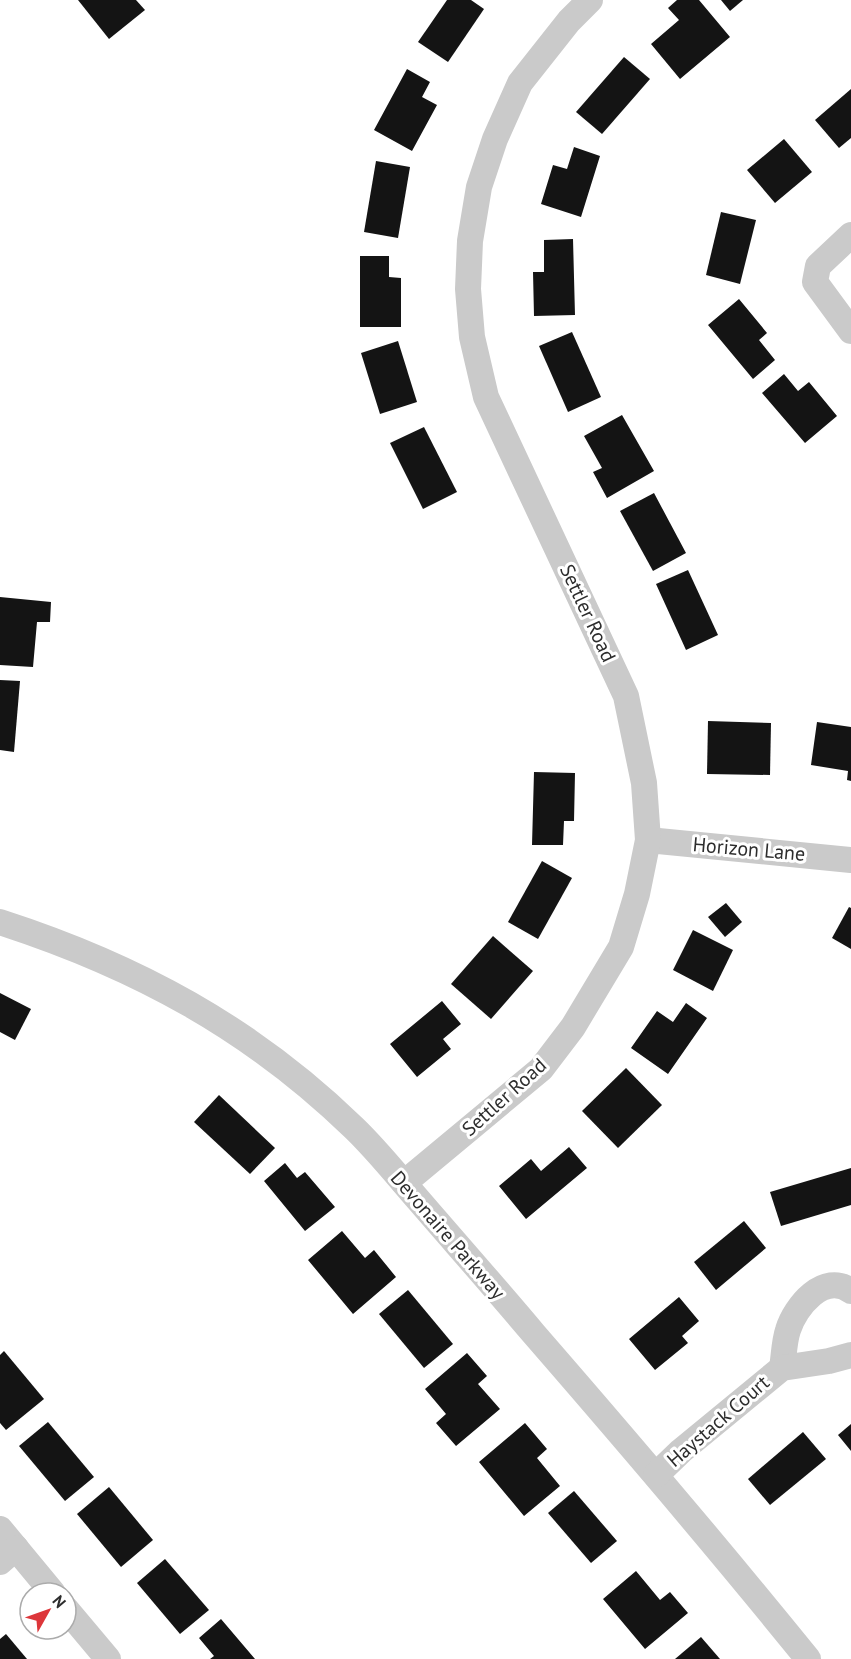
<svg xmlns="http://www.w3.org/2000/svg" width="851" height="1659" font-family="'PT Sans',sans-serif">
<rect width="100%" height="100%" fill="#fff"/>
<g fill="#141414">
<path d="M 78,0 L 136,0 L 145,10 L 109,39 Z"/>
<path d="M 447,0 L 471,0 L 484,9 L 448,62 L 418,42 Z"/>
<path d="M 677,0 L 699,0 L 730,37 L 680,79 L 651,44 L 679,20 L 668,8 Z"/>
<path d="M 721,0 L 743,0 L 730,11 Z"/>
<path d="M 624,57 L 650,79 L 602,134 L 576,112 Z"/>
<path d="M 407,69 L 430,82 L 422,97 L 437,105 L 412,151 L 374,130 Z"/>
<path d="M 851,89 L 851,138 L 839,148 L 815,120 Z"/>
<path d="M 784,139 L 812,172 L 775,203 L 747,170 Z"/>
<path d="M 574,147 L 600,156 L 581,217 L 541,204 L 553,165 L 567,169 Z"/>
<path d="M 376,161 L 410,167 L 398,238 L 364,232 Z"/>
<path d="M 721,212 L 756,220 L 740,284 L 706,275 Z"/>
<path d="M 573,239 L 575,315 L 534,316 L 533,272 L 544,272 L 544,240 Z"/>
<path d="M 360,256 L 389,256 L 389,277 L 401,278 L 401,327 L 360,327 Z"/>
<path d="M 739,299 L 767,333 L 759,340 L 775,360 L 753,379 L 708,325 Z"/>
<path d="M 572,332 L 601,397 L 568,412 L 539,346 Z"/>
<path d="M 398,341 L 417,402 L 380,414 L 361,353 Z"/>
<path d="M 784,374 L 798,391 L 809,382 L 837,416 L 805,443 L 762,393 Z"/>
<path d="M 622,415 L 654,471 L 607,498 L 593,472 L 602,468 L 584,436 Z"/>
<path d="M 424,427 L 457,492 L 423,509 L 390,443 Z"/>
<path d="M 654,493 L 686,553 L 653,571 L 620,511 Z"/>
<path d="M 688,570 L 718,635 L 686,650 L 656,584 Z"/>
<path d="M 0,597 L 51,602 L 50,622 L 37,622 L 33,667 L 0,665 Z"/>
<path d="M 0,680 L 20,681 L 14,752 L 0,750 Z"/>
<path d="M 708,721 L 771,723 L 770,775 L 707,774 Z"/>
<path d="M 817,722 L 851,727 L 851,781 L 847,780 L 848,771 L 811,765 Z"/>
<path d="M 534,772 L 575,773 L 574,821 L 564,821 L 563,845 L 532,845 Z"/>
<path d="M 542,861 L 572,878 L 538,939 L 508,922 Z"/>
<path d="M 726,903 L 742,922 L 725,937 L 708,917 Z"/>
<path d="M 849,907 L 851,908 L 851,949 L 832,938 Z"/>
<path d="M 693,930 L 733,950 L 713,991 L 673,970 Z"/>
<path d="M 493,936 L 533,971 L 491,1019 L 451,984 Z"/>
<path d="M 0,993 L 31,1009 L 15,1040 L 0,1032 Z"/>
<path d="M 442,1001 L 461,1024 L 443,1039 L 451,1049 L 417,1077 L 390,1044 Z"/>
<path d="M 686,1003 L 707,1018 L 668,1074 L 631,1048 L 657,1011 L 673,1022 Z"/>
<path d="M 626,1068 L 662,1105 L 618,1148 L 582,1111 Z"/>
<path d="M 219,1095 L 275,1148 L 250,1174 L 194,1122 Z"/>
<path d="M 569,1147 L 587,1168 L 526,1219 L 499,1186 L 531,1159 L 541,1171 Z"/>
<path d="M 285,1163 L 297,1178 L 305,1172 L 335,1207 L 305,1231 L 264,1181 Z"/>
<path d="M 851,1168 L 851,1205 L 781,1226 L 770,1192 Z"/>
<path d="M 744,1221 L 766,1248 L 716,1290 L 694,1262 Z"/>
<path d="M 342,1231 L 365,1258 L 374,1250 L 396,1277 L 353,1314 L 308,1260 Z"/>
<path d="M 408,1290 L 453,1344 L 424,1368 L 379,1314 Z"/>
<path d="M 679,1297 L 699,1321 L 682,1336 L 688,1343 L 655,1370 L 629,1339 Z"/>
<path d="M 4,1351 L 44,1399 L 6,1430 L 0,1423 L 0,1355 Z"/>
<path d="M 467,1353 L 487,1376 L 478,1384 L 500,1409 L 456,1446 L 436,1423 L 446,1414 L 425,1389 Z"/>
<path d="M 48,1422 L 94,1477 L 65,1501 L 19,1446 Z"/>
<path d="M 525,1423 L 547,1449 L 537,1458 L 560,1486 L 524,1516 L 479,1462 Z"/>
<path d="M 851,1424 L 851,1451 L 838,1435 Z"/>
<path d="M 803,1432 L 826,1459 L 770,1505 L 748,1479 Z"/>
<path d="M 109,1487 L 153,1540 L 121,1567 L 77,1514 Z"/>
<path d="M 574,1491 L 617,1541 L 591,1563 L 548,1513 Z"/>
<path d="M 165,1559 L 209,1610 L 180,1634 L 137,1583 Z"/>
<path d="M 636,1571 L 660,1600 L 670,1592 L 688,1613 L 645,1649 L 603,1599 Z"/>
<path d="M 221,1619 L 255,1659 L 210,1659 L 214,1656 L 199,1638 Z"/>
<path d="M 6,1634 L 27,1659 L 0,1659 L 0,1639 Z"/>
<path d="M 701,1637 L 720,1659 L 675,1659 Z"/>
</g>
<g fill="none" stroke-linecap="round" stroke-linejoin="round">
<g stroke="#cacaca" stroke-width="26">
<path d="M 851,235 L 818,266 L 815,282 L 851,331"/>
<path d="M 648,840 L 851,860"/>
<path d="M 0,922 C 136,966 251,1028 354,1128 C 378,1151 399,1178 421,1203 C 459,1247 497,1290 534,1334 C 627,1441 719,1549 808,1659"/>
<path d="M 404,1183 L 541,1069 L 573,1027 L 621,947 L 637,894 L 648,840 L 644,783 L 626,696 L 486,397 L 472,337 L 468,289 L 470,241 L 479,187 L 495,139 L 520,83 L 569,21 L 590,0"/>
<path d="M 782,1368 C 784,1356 784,1342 788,1330 C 795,1307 824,1271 851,1291"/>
<path d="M 656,1475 L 681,1451 L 782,1368 L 829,1361 L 851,1355"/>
<path d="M 0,1529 L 53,1593"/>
<path d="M 0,1562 L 16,1548"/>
<path d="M 66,1609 L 108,1659"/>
</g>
</g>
<g text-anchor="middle" stroke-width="6" stroke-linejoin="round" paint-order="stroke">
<g font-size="20" fill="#2d2d2d" stroke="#fff">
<text transform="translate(588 613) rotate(65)" y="7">Settler Road</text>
<text transform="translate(749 849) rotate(5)" y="7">Horizon Lane</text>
<text transform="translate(504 1097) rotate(-42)" y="7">Settler Road</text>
<text transform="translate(448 1235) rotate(49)" y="7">Devonaire Parkway</text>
<text transform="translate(718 1421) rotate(-41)" y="7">Haystack Court</text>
</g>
</g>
<g transform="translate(48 1611) rotate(50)"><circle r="28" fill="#ffffff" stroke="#ababab" stroke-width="1.5"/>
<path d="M0-4.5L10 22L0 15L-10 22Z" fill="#dd363a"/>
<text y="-9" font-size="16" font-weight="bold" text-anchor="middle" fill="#2d2d2d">N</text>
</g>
</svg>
